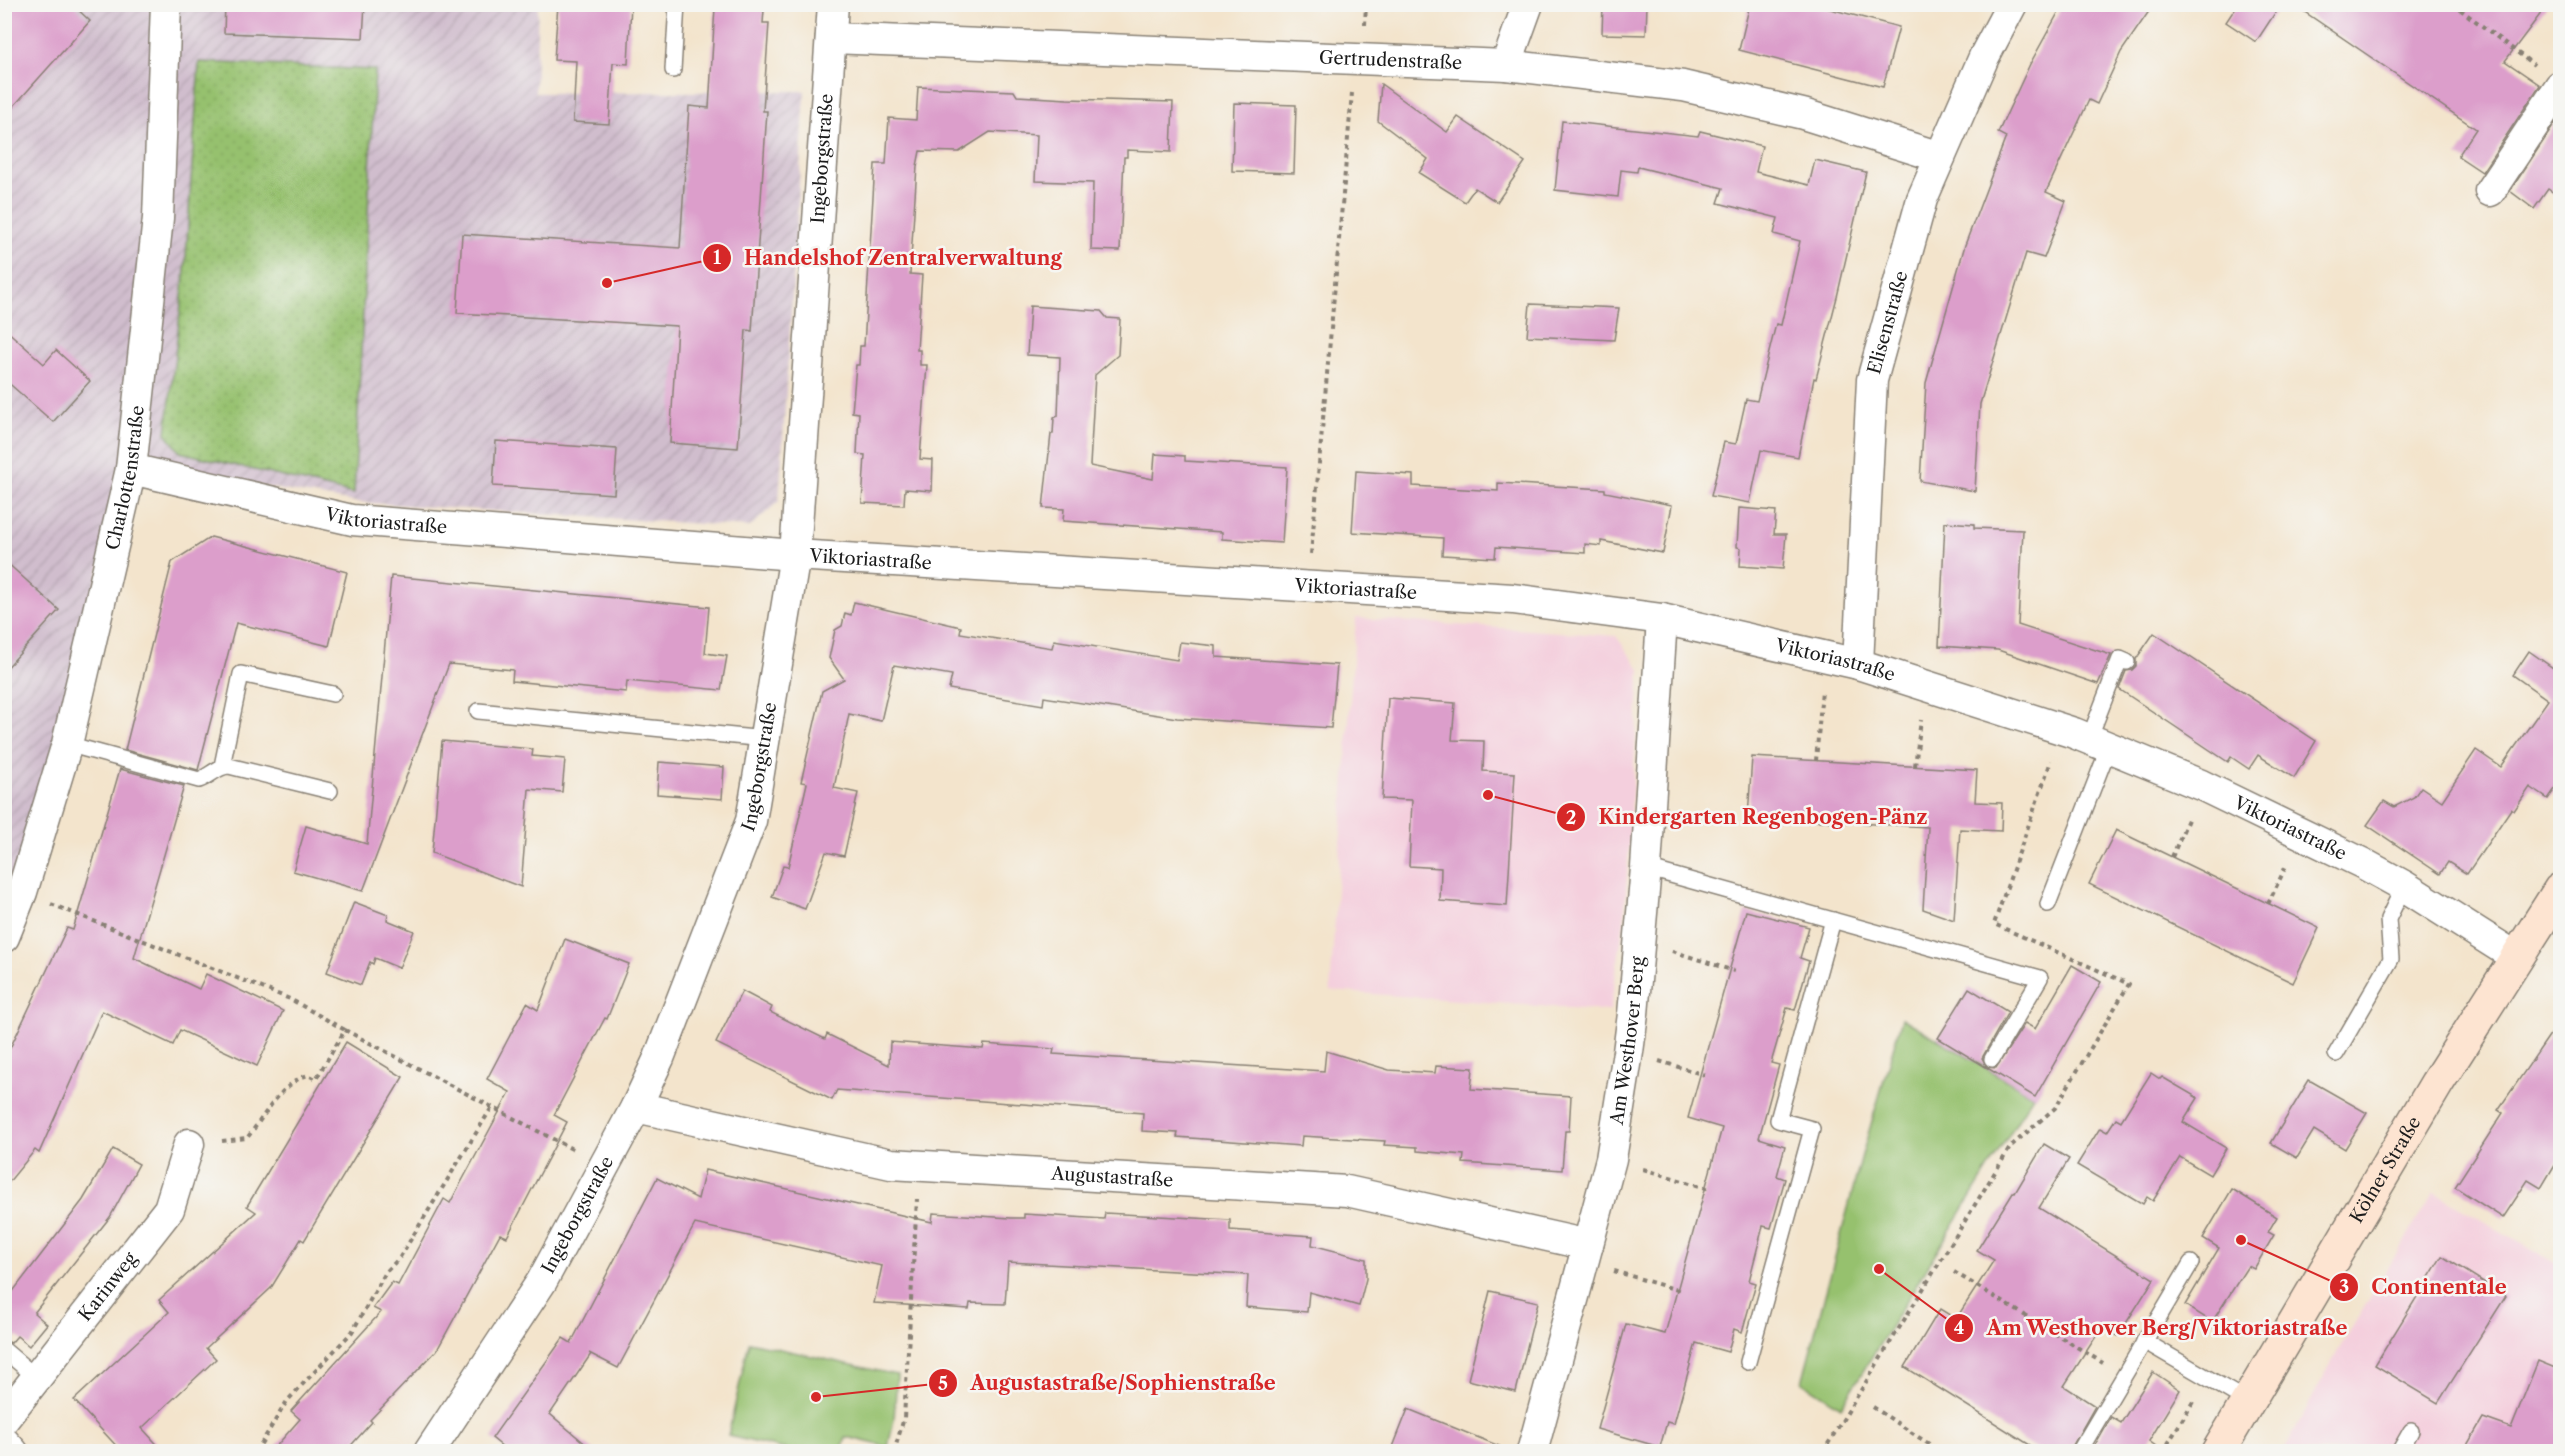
<svg xmlns="http://www.w3.org/2000/svg" width="2565" height="1456" font-family="'Libre Caslon Text',serif">
<defs>
<pattern id="industrial-furrows" width="10" height="10" patternUnits="userSpaceOnUse" patternTransform="scale(1.5)"><rect width="10" height="10" fill="#d0bdcd"/><path d="M-1 1l2-2M0 10L10 0M9 11l2-2" fill="none" stroke="#b2a2af"/></pattern>
<pattern id="grass-dots" width="8" height="8" patternUnits="userSpaceOnUse" patternTransform="scale(1.5)"><rect width="8" height="8" fill="#96c16e"/><path d="M2 2h.1M6 6h.1" fill="none" stroke="#81a55f" stroke-width="1.8" stroke-linecap="round"/></pattern>
</defs>
<rect width="100%" height="100%" fill="#f6f6f2"/>
<filter id="ink" filterUnits="userSpaceOnUse"><feTurbulence type="fractalNoise" baseFrequency=".0167" numOctaves="2"/><feDisplacementMap in="SourceGraphic" scale="12" xChannelSelector="R" yChannelSelector="G"/><feConvolveMatrix kernelMatrix="1 2 1 2 8 2 1 2 1" color-interpolation-filters="sRGB"/></filter>
<filter id="wash" filterUnits="userSpaceOnUse"><feTurbulence type="fractalNoise" baseFrequency=".008" numOctaves="4" result="noise"/><feDisplacementMap in="SourceGraphic" scale="24" xChannelSelector="R" yChannelSelector="G"/><feGaussianBlur stdDeviation="1.35" result="paint"/><feColorMatrix in="noise" values="0 0 0 0 0 0 0 0 0 0 0 0 0 0 0 0 0 1.4 0 .05"/><feComposite in="paint" operator="in"/></filter>
<g filter="url(#wash)">
<rect width="100%" height="100%" fill="#f3e4cc"/>
<g fill="#f4cfdd">
<path d="M 1356,618 L 1616,636 L 1640,669 L 1624,922 L 1610,1011 L 1330,991 Z"/>
<path d="M 2434,1192 L 2560,1266 L 2560,1451 L 2283,1452 L 2339,1349 Z"/>
</g>
<path fill="url(#industrial-furrows)" d="M 5,5 L 538,5 L 535,93 L 805,91 L 779,501 L 750,527 L 354,502 L 125,463 L 41,805 L 5,901 Z"/>
<path fill="url(#grass-dots)" stroke="#596e45" stroke-width="1.5" d="M 199,62 L 375,70 L 354,494 L 180,452 L 166,433 L 185,271 Z"/>
<g fill="#96c16e" stroke="#596e45" stroke-width="1.5">
<path d="M 1902,1018 L 2033,1096 L 1841,1407 L 1802,1382 L 1862,1155 Z"/>
<path d="M 749,1342 L 897,1375 L 894,1420 L 888,1447 L 846,1437 L 842,1451 L 793,1451 L 728,1436 Z"/>
</g>
<g id="blocks">
<g fill="#dc9ecb">
<path d="M 4,4 L 72,4 L 90,21 L 4,117 Z"/>
<path d="M 225,4 L 365,4 L 363,38 L 224,33 Z"/>
<path d="M 558,4 L 631,4 L 628,64 L 613,63 L 609,124 L 573,122 L 576,61 L 554,60 Z"/>
<path d="M 1603,4 L 1647,4 L 1646,35 L 1602,34 Z"/>
<path d="M 1750,4 L 1811,4 L 1899,27 L 1883,87 L 1739,50 Z"/>
<path d="M 2063,4 L 2154,4 L 2121,52 L 2097,104 L 2089,100 L 2046,192 L 2066,201 L 2044,258 L 2026,253 L 1980,404 L 1975,491 L 1920,481 L 1926,383 L 1965,245 L 2006,137 L 1998,133 L 2030,64 Z"/>
<path d="M 2238,4 L 2281,4 L 2256,42 L 2226,22 Z"/>
<path d="M 2293,4 L 2548,4 L 2505,61 L 2540,85 L 2482,172 L 2458,156 L 2476,129 Z"/>
<path d="M 715,7 L 764,10 L 763,23 L 769,23 L 763,111 L 767,111 L 752,331 L 746,330 L 738,448 L 670,443 L 677,326 L 457,313 L 462,234 L 680,248 L 689,106 L 709,108 Z"/>
<path d="M 1381,84 L 1447,132 L 1458,117 L 1525,162 L 1497,202 L 1475,188 L 1465,202 L 1419,173 L 1428,159 L 1378,121 Z"/>
<path d="M 918,87 L 1014,91 L 1017,96 L 1067,99 L 1173,102 L 1171,152 L 1127,150 L 1127,157 L 1124,157 L 1120,251 L 1091,250 L 1093,183 L 1035,181 L 1037,135 L 990,132 L 959,152 L 920,151 L 917,166 L 910,274 L 922,275 L 917,350 L 920,350 L 920,365 L 927,365 L 920,459 L 933,460 L 932,491 L 905,489 L 904,505 L 862,503 L 865,455 L 857,454 L 859,413 L 852,412 L 856,365 L 859,365 L 860,346 L 864,346 L 875,164 L 886,164 L 889,118 L 916,120 Z"/>
<path d="M 1234,103 L 1296,105 L 1294,173 L 1232,171 Z"/>
<path d="M 2560,116 L 2560,197 L 2548,189 L 2534,209 L 2510,191 Z"/>
<path d="M 1562,121 L 1698,136 L 1700,131 L 1762,146 L 1756,172 L 1809,185 L 1815,160 L 1866,172 L 1837,297 L 1816,379 L 1814,378 L 1798,457 L 1761,450 L 1750,503 L 1711,496 L 1724,442 L 1736,444 L 1746,399 L 1757,401 L 1776,324 L 1781,325 L 1800,241 L 1774,234 L 1778,218 L 1718,203 L 1723,188 L 1638,167 L 1637,172 L 1621,170 L 1618,197 L 1555,190 Z"/>
<path d="M 1530,304 L 1619,308 L 1614,340 L 1527,336 Z"/>
<path d="M 1030,306 L 1101,311 L 1107,318 L 1120,319 L 1118,355 L 1095,375 L 1090,466 L 1153,479 L 1155,454 L 1185,456 L 1185,461 L 1287,467 L 1282,543 L 1222,539 L 1222,532 L 1063,521 L 1064,509 L 1043,508 L 1051,434 L 1053,434 L 1054,418 L 1058,416 L 1060,357 L 1027,355 Z"/>
<path d="M 4,328 L 44,364 L 56,350 L 90,381 L 53,422 L 4,379 Z"/>
<path d="M 496,441 L 617,449 L 614,494 L 493,486 Z"/>
<path d="M 1356,471 L 1413,475 L 1413,486 L 1498,491 L 1498,483 L 1605,489 L 1605,492 L 1672,505 L 1663,553 L 1601,541 L 1601,546 L 1585,544 L 1585,553 L 1496,547 L 1495,558 L 1442,555 L 1443,538 L 1352,532 Z"/>
<path d="M 1739,508 L 1776,511 L 1774,534 L 1786,534 L 1783,569 L 1740,566 L 1741,548 L 1737,547 Z"/>
<path d="M 1945,522 L 1974,524 L 1974,528 L 2023,530 L 2018,625 L 2111,655 L 2098,684 L 1998,650 L 1939,646 Z"/>
<path d="M 211,537 L 347,572 L 329,646 L 236,623 L 198,770 L 125,750 L 172,562 Z"/>
<path d="M 4,560 L 59,610 L 4,671 Z"/>
<path d="M 391,576 L 709,607 L 705,653 L 727,656 L 721,690 L 627,681 L 626,692 L 512,681 L 513,670 L 449,664 L 363,891 L 293,871 L 306,826 L 367,844 Z"/>
<path d="M 854,602 L 961,627 L 960,633 L 1052,648 L 1054,640 L 1177,660 L 1180,642 L 1216,646 L 1216,657 L 1337,665 L 1331,728 L 1177,718 L 1044,697 L 1043,705 L 949,689 L 952,675 L 894,665 L 881,721 L 849,714 L 834,788 L 858,793 L 844,856 L 826,852 L 805,909 L 772,897 L 783,866 L 788,867 L 807,783 L 801,782 L 822,691 L 844,679 L 829,658 L 835,630 L 842,626 L 845,613 L 851,615 Z"/>
<path d="M 2154,633 L 2316,741 L 2294,778 L 2258,755 L 2249,769 L 2231,757 L 2228,762 L 2119,689 L 2126,671 L 2132,670 L 2136,666 L 2136,659 Z"/>
<path d="M 2529,651 L 2560,673 L 2560,782 L 2548,799 L 2530,787 L 2514,811 L 2511,809 L 2467,874 L 2448,862 L 2440,874 L 2367,825 L 2384,801 L 2394,807 L 2414,797 L 2421,787 L 2442,801 L 2476,750 L 2501,767 L 2548,700 L 2513,675 Z"/>
<path d="M 1388,698 L 1455,703 L 1452,740 L 1484,741 L 1483,771 L 1515,773 L 1507,906 L 1440,901 L 1441,868 L 1409,866 L 1412,800 L 1382,799 Z"/>
<path d="M 442,741 L 533,749 L 532,756 L 565,759 L 562,792 L 529,789 L 521,887 L 432,853 Z"/>
<path d="M 1752,757 L 1977,770 L 1975,802 L 2002,803 L 2001,831 L 1960,829 L 1954,920 L 1923,909 L 1928,827 L 1748,817 Z"/>
<path d="M 659,762 L 724,767 L 722,799 L 657,794 Z"/>
<path d="M 120,769 L 184,786 L 134,958 L 199,989 L 206,974 L 283,1011 L 257,1066 L 180,1030 L 173,1045 L 102,1011 L 39,1153 L 35,1150 L 4,1188 L 4,1061 L 67,928 L 73,930 Z"/>
<path d="M 2116,830 L 2319,928 L 2293,983 L 2089,884 Z"/>
<path d="M 354,902 L 388,915 L 387,920 L 414,931 L 399,968 L 375,958 L 373,964 L 370,962 L 361,985 L 327,972 Z"/>
<path d="M 1746,911 L 1809,927 L 1800,958 L 1809,961 L 1795,1010 L 1787,1008 L 1771,1063 L 1779,1065 L 1759,1138 L 1785,1146 L 1777,1176 L 1785,1179 L 1771,1228 L 1763,1226 L 1749,1281 L 1756,1283 L 1742,1332 L 1734,1329 L 1728,1352 L 1696,1343 L 1674,1424 L 1667,1422 L 1660,1447 L 1597,1429 L 1626,1324 L 1665,1334 L 1722,1128 L 1688,1118 Z"/>
<path d="M 565,939 L 629,964 L 607,1019 L 605,1018 L 554,1115 L 567,1122 L 507,1237 L 500,1234 L 437,1350 L 370,1420 L 372,1422 L 345,1452 L 271,1452 L 300,1419 L 291,1411 L 381,1312 L 373,1308 L 392,1282 L 398,1285 L 444,1199 L 450,1203 L 510,1092 L 487,1079 L 527,1003 L 538,1010 Z"/>
<path d="M 2072,965 L 2101,982 L 2035,1097 L 1938,1038 L 1969,988 L 2008,1012 L 1982,1058 L 1987,1067 L 1996,1068 L 2025,1023 L 2035,1029 Z"/>
<path d="M 742,991 L 772,1007 L 770,1012 L 825,1039 L 827,1034 L 889,1065 L 890,1042 L 983,1049 L 984,1044 L 1054,1049 L 1053,1054 L 1324,1071 L 1326,1051 L 1389,1070 L 1435,1073 L 1436,1066 L 1473,1068 L 1471,1089 L 1571,1096 L 1569,1131 L 1565,1131 L 1562,1170 L 1463,1163 L 1464,1155 L 1417,1151 L 1417,1147 L 1384,1145 L 1385,1141 L 1302,1136 L 1301,1146 L 1177,1137 L 1178,1133 L 1142,1131 L 1143,1113 L 837,1090 L 832,1100 L 716,1043 Z"/>
<path d="M 2560,1020 L 2560,1156 L 2541,1188 L 2528,1180 L 2503,1218 L 2455,1187 L 2503,1113 L 2498,1110 Z"/>
<path d="M 346,1042 L 403,1077 L 304,1241 L 301,1239 L 271,1288 L 206,1348 L 216,1359 L 142,1428 L 164,1452 L 122,1452 L 74,1400 L 169,1312 L 159,1300 L 256,1212 L 247,1206 Z"/>
<path d="M 2151,1073 L 2160,1079 L 2162,1077 L 2198,1098 L 2183,1122 L 2226,1148 L 2210,1175 L 2180,1157 L 2153,1201 L 2147,1197 L 2143,1204 L 2077,1165 L 2100,1128 L 2107,1132 L 2116,1118 L 2121,1121 Z"/>
<path d="M 2309,1080 L 2367,1113 L 2345,1149 L 2314,1130 L 2297,1158 L 2271,1143 Z"/>
<path d="M 2044,1144 L 2069,1159 L 2039,1208 L 2154,1279 L 2118,1336 L 2102,1327 L 2064,1386 L 2095,1406 L 2069,1452 L 2041,1452 L 1905,1367 L 1940,1309 L 1956,1319 L 1994,1260 L 1977,1250 L 2013,1192 L 2015,1193 Z"/>
<path d="M 113,1149 L 139,1164 L 110,1217 L 34,1313 L 47,1324 L 29,1346 L 17,1336 L 11,1343 L 4,1340 L 4,1288 L 11,1294 L 83,1200 Z"/>
<path d="M 705,1170 L 932,1222 L 933,1213 L 1011,1218 L 1024,1218 L 1024,1214 L 1104,1219 L 1105,1213 L 1230,1220 L 1230,1230 L 1313,1236 L 1312,1245 L 1366,1259 L 1366,1279 L 1359,1306 L 1309,1292 L 1307,1312 L 1246,1307 L 1248,1275 L 1008,1262 L 1005,1304 L 970,1303 L 969,1309 L 874,1303 L 882,1266 L 695,1224 L 618,1368 L 589,1353 L 591,1354 L 550,1414 L 595,1452 L 509,1452 L 492,1438 L 563,1338 L 571,1343 L 657,1178 L 698,1199 Z"/>
<path d="M 2232,1189 L 2277,1217 L 2268,1232 L 2274,1235 L 2254,1269 L 2248,1266 L 2212,1322 L 2185,1305 L 2219,1248 L 2203,1238 Z"/>
<path d="M 2442,1256 L 2506,1296 L 2438,1403 L 2375,1365 Z"/>
<path d="M 1490,1291 L 1538,1302 L 1516,1392 L 1468,1380 Z"/>
<path d="M 2538,1361 L 2560,1370 L 2560,1452 L 2463,1452 L 2483,1418 L 2511,1428 Z"/>
<path d="M 2153,1372 L 2180,1390 L 2149,1441 L 2164,1452 L 2091,1452 L 2111,1417 L 2121,1423 Z"/>
<path d="M 1408,1409 L 1509,1450 L 1509,1452 L 1391,1452 Z"/>
</g>
</g>
</g>
<g filter="url(#ink)">
<use href="#blocks" fill-opacity="0" stroke="#888074" stroke-width="1.5"/>
<g fill="none" stroke-linecap="round" stroke-linejoin="round">
<defs>
<g id="service">
<path d="M 673,70 L 677,4"/>
<path d="M 478,711 L 765,739"/>
<path d="M 2089,739 L 2120,659 L 2127,662"/>
<path d="M 67,744 L 199,780 C 210,776 218,766 229,766 L 330,791"/>
<path d="M 222,766 L 241,674 L 333,694"/>
<path d="M 1646,868 L 2040,978 L 1992,1059"/>
<path d="M 2048,904 L 2109,747"/>
<path d="M 2336,1054 L 2391,959 L 2388,919 L 2404,886"/>
<path d="M 2144,1341 L 2247,1401"/>
<path d="M 4,1350 L 37,1378"/>
<path d="M 1748,1362 L 1812,1129 L 1778,1120 L 1833,920"/>
<path d="M 2079,1452 L 2191,1263"/>
<path d="M 2399,1452 L 2411,1431"/>
</g>
<g id="minor">
<path id="s1" d="M 831,38 L 1506,65 L 1683,86 L 1803,114 L 1940,157"/>
<path d="M 1506,65 L 1528,4"/>
<path d="M 2490,191 L 2560,86"/>
<path id="s2" d="M 131,469 L 352,520 L 795,555 L 1513,599 L 1662,619 L 1858,664 L 2074,733 L 2201,785 L 2364,864 L 2404,886 L 2516,957"/>
<path id="s3" d="M 1858,664 L 1872,380 L 1922,199 L 1984,57 L 2012,4"/>
<path id="s4" d="M 4,937 L 22,892 L 67,744 L 131,469 L 158,218 L 166,4"/>
<path id="s5" d="M 636,1107 L 891,1164 L 1347,1191 L 1588,1245"/>
<path id="s6" d="M 4,1419 L 169,1209 L 189,1144"/>
<path d="M 4,1442 L 13,1452"/>
<path id="s7" d="M 429,1452 L 542,1281 L 636,1107 L 659,1058 L 751,821 L 795,555 L 833,4"/>
<path id="s8" d="M 1532,1452 L 1611,1159 L 1628,1052 L 1633,1014 L 1646,868 L 1662,619"/>
</g>
<g id="secondary">
<path id="s9" d="M 2218,1452 L 2437,1083 L 2560,890"/>
</g>
</defs>
<use href="#service" stroke="#888074" stroke-width="18"/>
<use href="#minor" stroke="#888074" stroke-width="33"/>
<use href="#secondary" stroke="#888074" stroke-width="36"/>
<g stroke="#888074" stroke-width="4" stroke-dasharray="4.5 4.5" stroke-linecap="butt">
<path d="M 2453,4 L 2534,65"/>
<path d="M 1365,25 L 1366,4"/>
<path d="M 1311,554 L 1352,93"/>
<path d="M 1816,761 L 1822,690"/>
<path d="M 1915,766 L 1921,720"/>
<path d="M 2172,857 L 2189,817"/>
<path d="M 51,904 L 290,999 L 345,1030"/>
<path d="M 2268,904 L 2287,864"/>
<path d="M 1672,951 L 1734,971"/>
<path d="M 1659,1061 L 1705,1075"/>
<path d="M 222,1141 L 247,1138 C 264,1117 281,1083 308,1075 L 316,1079 L 345,1030 L 574,1150"/>
<path d="M 1643,1169 L 1710,1189"/>
<path d="M 1614,1271 L 1681,1291"/>
<path d="M 1954,1272 L 2103,1363"/>
<path d="M 1873,1407 L 1941,1452"/>
<path d="M 256,1452 L 287,1401 L 352,1332 L 386,1272 L 400,1257 L 492,1107"/>
<path d="M 894,1452 L 904,1418 L 917,1199"/>
<path d="M 1823,1452 L 2011,1146 L 2055,1108 L 2129,984 L 1994,924 L 2051,761"/>
<path d="M 2163,1452 L 2194,1400"/>
</g>
<use href="#service" stroke="#fff" stroke-width="15"/>
<use href="#minor" stroke="#fff" stroke-width="30"/>
<use href="#secondary" stroke="#fde4d1" stroke-width="33"/>
</g>
</g>
<g text-anchor="middle" stroke-width="5" stroke-linejoin="round" paint-order="stroke">
<g font-size="18" fill="#1c1c1c" stroke="#f6f6f2">
<text dy="6" stroke="none"><textPath href="#s1" startOffset="560">Gertrudenstraße</textPath></text>
<text dy="6" stroke="none"><textPath href="#s7" startOffset="1378">Ingeborgstraße</textPath></text>
<text dy="6" stroke="none"><textPath href="#s3" startOffset="344">Elisenstraße</textPath></text>
<text dy="6" stroke="none"><textPath href="#s4" startOffset="476">Charlottenstraße</textPath></text>
<text dy="6" stroke="none"><textPath href="#s2" startOffset="261">Viktoriastraße</textPath></text>
<text dy="6" stroke="none"><textPath href="#s2" startOffset="747">Viktoriastraße</textPath></text>
<text dy="6" stroke="none"><textPath href="#s2" startOffset="1233">Viktoriastraße</textPath></text>
<text dy="6" stroke="none"><textPath href="#s2" startOffset="1719">Viktoriastraße</textPath></text>
<text dy="6" stroke="none"><textPath href="#s7" startOffset="766">Ingeborgstraße</textPath></text>
<text dy="6" stroke="none"><textPath href="#s2" startOffset="2205">Viktoriastraße</textPath></text>
<text dy="6" stroke="none"><textPath href="#s8" startOffset="423">Am Westhover Berg</textPath></text>
<text dy="6" stroke="none"><textPath href="#s9" startOffset="328">Kölner Straße</textPath></text>
<text dy="6" stroke="none"><textPath href="#s5" startOffset="483">Augustastraße</textPath></text>
<text dy="6" stroke="none"><textPath href="#s7" startOffset="280">Ingeborgstraße</textPath></text>
<text dy="6" stroke="none"><textPath href="#s6" startOffset="168">Karinweg</textPath></text>
</g>
</g>
<path fill="none" stroke="#d62828" stroke-width="2" d="M607 283L717 258M1488 795L1571 817M2241 1240L2344 1287M1879 1269L1959 1328M816 1397L943 1383"/>
<g fill="#d62828" stroke="#f6f6f2" stroke-width="2">
<circle cx="607" cy="283" r="6"/>
<circle cx="1488" cy="795" r="6"/>
<circle cx="2241" cy="1240" r="6"/>
<circle cx="1879" cy="1269" r="6"/>
<circle cx="816" cy="1397" r="6"/>
<circle cx="717" cy="258" r="15"/>
<circle cx="1571" cy="817" r="15"/>
<circle cx="2344" cy="1287" r="15"/>
<circle cx="1959" cy="1328" r="15"/>
<circle cx="943" cy="1383" r="15"/>
</g>
<g font-size="18" text-anchor="middle" font-weight="bold" fill="#fff">
<text x="717" y="264">1</text>
<text x="1571" y="824">2</text>
<text x="2344" y="1293">3</text>
<text x="1959" y="1334">4</text>
<text x="943" y="1390">5</text>
</g>
<g font-size="20" text-anchor="middle" font-weight="bold" fill="#d62828" stroke="#f6f6f2" stroke-width="5" stroke-linejoin="round" paint-order="stroke">
<text x="903" y="265">Handelshof Zentralverwaltung</text>
<text x="1763" y="824">Kindergarten Regenbogen-Pänz</text>
<text x="2439" y="1294">Continentale</text>
<text x="2167" y="1335">Am Westhover Berg/Viktoriastraße</text>
<text x="1123" y="1390">Augustastraße/Sophienstraße</text>
</g>
<rect width="2565" height="1456" fill="none" stroke="#f6f6f2" stroke-width="24"/>
</svg>
